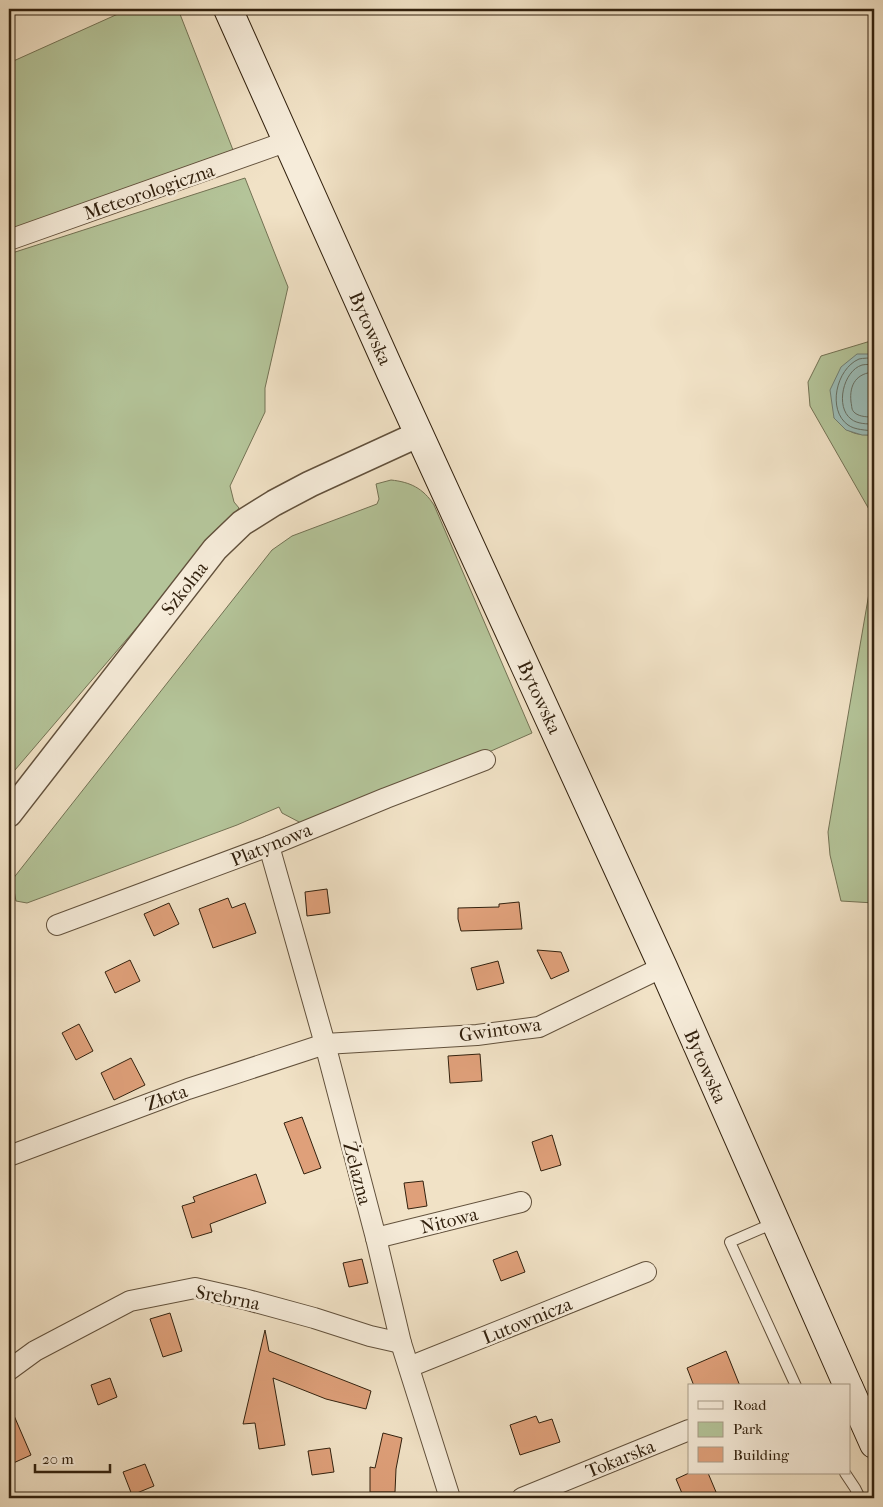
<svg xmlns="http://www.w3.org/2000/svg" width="883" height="1507" font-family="'IM FELL French Canon',serif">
<rect width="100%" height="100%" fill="#f1e2c6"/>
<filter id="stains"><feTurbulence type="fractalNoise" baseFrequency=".004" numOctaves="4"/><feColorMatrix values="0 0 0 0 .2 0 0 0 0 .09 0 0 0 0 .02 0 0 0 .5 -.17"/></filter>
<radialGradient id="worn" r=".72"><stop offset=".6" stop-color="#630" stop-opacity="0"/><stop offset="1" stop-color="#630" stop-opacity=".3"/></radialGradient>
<g fill="#b4c499" stroke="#737254">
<path d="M 129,9 L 178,9 L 233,150 L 9,230 L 9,63 Z"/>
<path d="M 245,178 L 288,287 L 265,388 L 265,412 L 230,486 L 234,502 L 239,508 L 9,777 L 9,254 Z"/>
<path d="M 874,340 L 874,354 L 834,418 C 849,433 853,435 874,435 L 874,518 L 810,406 L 808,382 L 821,356 Z"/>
<path d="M 391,480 C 410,482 423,488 434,505 L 532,733 L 491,751 L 461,761 L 301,823 L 282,813 L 279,807 L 237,825 L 27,903 L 16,901 L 12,880 L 272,550 L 292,536 L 377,504 L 379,499 L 376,484 Z"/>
<path d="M 874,564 L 874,903 L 841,901 L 830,855 L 828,832 Z"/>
</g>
<path fill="#9bbdb8" stroke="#717f74" d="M 857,354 L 874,354 L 874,435 L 862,435 L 846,430 L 834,418 L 830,390 L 841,367 Z"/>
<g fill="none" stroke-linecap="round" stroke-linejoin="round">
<g stroke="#666f63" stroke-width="1">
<path d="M 874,358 C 870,358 863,358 859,359 C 836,369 827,410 848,425 C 855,430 866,430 874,431"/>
<path d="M 874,364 C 871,365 866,364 862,365 C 843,371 835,407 851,419 C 857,424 867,424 874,424"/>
<path d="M 874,372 C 857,373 849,384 851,402 C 852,406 851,410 855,413 C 860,417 868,417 874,417"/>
</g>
</g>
<g fill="#dfa07a" stroke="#32210e">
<path d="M 327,889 L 330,913 L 307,916 L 305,892 Z"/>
<path d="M 228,898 L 232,908 L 245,903 L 256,933 L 213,948 L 199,909 Z"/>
<path d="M 519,902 L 522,929 L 461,931 L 458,919 L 458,908 L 499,907 L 499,904 Z"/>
<path d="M 169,903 L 179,924 L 154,936 L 144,914 Z"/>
<path d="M 537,950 L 561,952 L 569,971 L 551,979 Z"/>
<path d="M 130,960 L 140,981 L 115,993 L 105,972 Z"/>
<path d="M 498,961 L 504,983 L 477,990 L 471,968 Z"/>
<path d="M 79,1024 L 93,1051 L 76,1060 L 62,1033 Z"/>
<path d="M 480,1054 L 482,1081 L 450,1083 L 448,1056 Z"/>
<path d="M 131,1058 L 145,1085 L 114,1100 L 101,1073 Z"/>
<path d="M 302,1117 L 321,1168 L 304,1174 L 284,1123 Z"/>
<path d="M 552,1135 L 561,1165 L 541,1171 L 532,1142 Z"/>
<path d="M 256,1174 L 266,1203 L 210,1224 L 212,1232 L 192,1238 L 182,1206 L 195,1202 L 193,1197 Z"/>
<path d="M 423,1181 L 427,1206 L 408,1209 L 404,1183 Z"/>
<path d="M 517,1251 L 525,1272 L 501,1281 L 493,1260 Z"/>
<path d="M 362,1259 L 368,1283 L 349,1287 L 343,1263 Z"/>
<path d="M 170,1313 L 182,1351 L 163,1357 L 150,1319 Z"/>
<path d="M 265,1330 L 269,1351 L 371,1391 L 366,1409 L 326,1399 L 273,1378 L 285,1445 L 259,1449 L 255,1423 L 243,1424 Z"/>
<path d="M 726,1351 L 740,1386 L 694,1386 L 687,1368 Z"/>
<path d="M 110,1378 L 117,1397 L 98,1405 L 91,1385 Z"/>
<path d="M 9,1404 L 31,1455 L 9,1465 Z"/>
<path d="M 536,1416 L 539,1423 L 552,1419 L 560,1442 L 520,1455 L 510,1425 Z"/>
<path d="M 383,1433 L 402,1438 L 396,1469 L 395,1492 L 370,1492 L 370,1467 L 375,1468 Z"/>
<path d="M 330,1448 L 334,1472 L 312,1475 L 308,1451 Z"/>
<path d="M 145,1464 L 154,1486 L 132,1495 L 123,1472 Z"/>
<path d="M 689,1473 L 708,1473 L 716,1492 L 702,1498 L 684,1498 L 676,1479 Z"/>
</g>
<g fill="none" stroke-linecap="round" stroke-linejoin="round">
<defs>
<g id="service">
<path d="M 774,1223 L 730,1242 L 796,1386"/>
<path d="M 845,1473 L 855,1488 L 860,1498"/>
</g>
<g id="minor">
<path d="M 9,240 L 288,141"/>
<path d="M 269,846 L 325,1044 L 376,1238 L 401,1343 L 450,1498"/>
<path d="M 57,925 L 269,846 L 386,798 L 485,760"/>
<path d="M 9,1156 L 188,1089 L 325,1044 L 477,1035 L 539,1027 L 663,967"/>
<path d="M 376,1238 L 521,1202"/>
<path d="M 409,1367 L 646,1272"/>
<path d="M 9,1370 L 35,1351 L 130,1301 L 195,1288 L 244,1299 L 314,1318 L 370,1336 L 401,1343"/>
<path d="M 522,1498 L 689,1430"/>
</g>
<path id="tertiary" d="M 9,814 L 215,549 L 242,523 L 274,503 L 310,484 L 419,434"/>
<g id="secondary">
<path d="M 228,9 L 391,373 L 663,967 L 848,1386"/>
<path d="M 849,1388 L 874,1444"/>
</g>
</defs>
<use href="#service" stroke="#62513c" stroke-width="12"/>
<use href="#minor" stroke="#62513c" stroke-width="22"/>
<use href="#tertiary" stroke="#62513c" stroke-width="28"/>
<use href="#secondary" stroke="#32210e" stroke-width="30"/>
<use href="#service" stroke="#f6ecda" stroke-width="10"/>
<use href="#minor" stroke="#f6ecda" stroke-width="20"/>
<use href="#tertiary" stroke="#f6ecda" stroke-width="25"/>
<use href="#secondary" stroke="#f6ecda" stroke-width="28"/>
</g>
<g text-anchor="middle" stroke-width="5" stroke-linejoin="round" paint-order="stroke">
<g font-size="19" fill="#32210e" stroke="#f6ecda">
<text transform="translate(149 191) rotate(-19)" y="7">Meteorologiczna</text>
<text transform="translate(371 328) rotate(66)" y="7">Bytowska</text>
<text transform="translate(184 588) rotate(-52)" y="7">Szkolna</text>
<text transform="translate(540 697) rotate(65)" y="7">Bytowska</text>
<text transform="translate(271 844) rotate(-22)" y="7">Platynowa</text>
<text transform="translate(500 1029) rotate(-8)" y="7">Gwintowa</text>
<text transform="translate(706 1066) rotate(66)" y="7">Bytowska</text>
<text transform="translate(166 1097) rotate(-20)" y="7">Złota</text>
<text transform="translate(358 1173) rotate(75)" y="7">Żelazna</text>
<text transform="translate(449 1220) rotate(-14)" y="7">Nitowa</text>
<text transform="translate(228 1297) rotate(11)" y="7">Srebrna</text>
<text transform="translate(527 1320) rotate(-22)" y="7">Lutownicza</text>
<text transform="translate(620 1458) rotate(-22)" y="7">Tokarska</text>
</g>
</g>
<rect width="883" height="1507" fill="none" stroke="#f1e2c6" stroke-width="30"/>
<rect x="10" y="10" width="863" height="1487" fill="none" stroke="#32210e" stroke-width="2.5"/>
<rect x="15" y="15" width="853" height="1477" fill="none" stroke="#32210e"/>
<rect x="688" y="1384" width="162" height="90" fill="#f6ecda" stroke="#a89b88"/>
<rect x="698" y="1401" width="25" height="8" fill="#f6ecda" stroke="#a89b88"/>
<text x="733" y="1410" font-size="15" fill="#32210e">Road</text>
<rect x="698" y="1422" width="25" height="15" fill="#b4c499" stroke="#a89b88"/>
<text x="733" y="1434" font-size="15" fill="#32210e">Park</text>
<rect x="698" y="1447" width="25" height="15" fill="#dfa07a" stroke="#a89b88"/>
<text x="733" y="1460" font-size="15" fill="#32210e">Building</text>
<path d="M35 1464v8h75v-8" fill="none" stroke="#32210e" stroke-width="2.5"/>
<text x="42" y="1464" font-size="15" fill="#32210e" stroke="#f6ecda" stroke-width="4" paint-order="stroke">20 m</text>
<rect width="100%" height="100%" filter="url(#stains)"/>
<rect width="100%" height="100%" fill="url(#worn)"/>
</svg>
